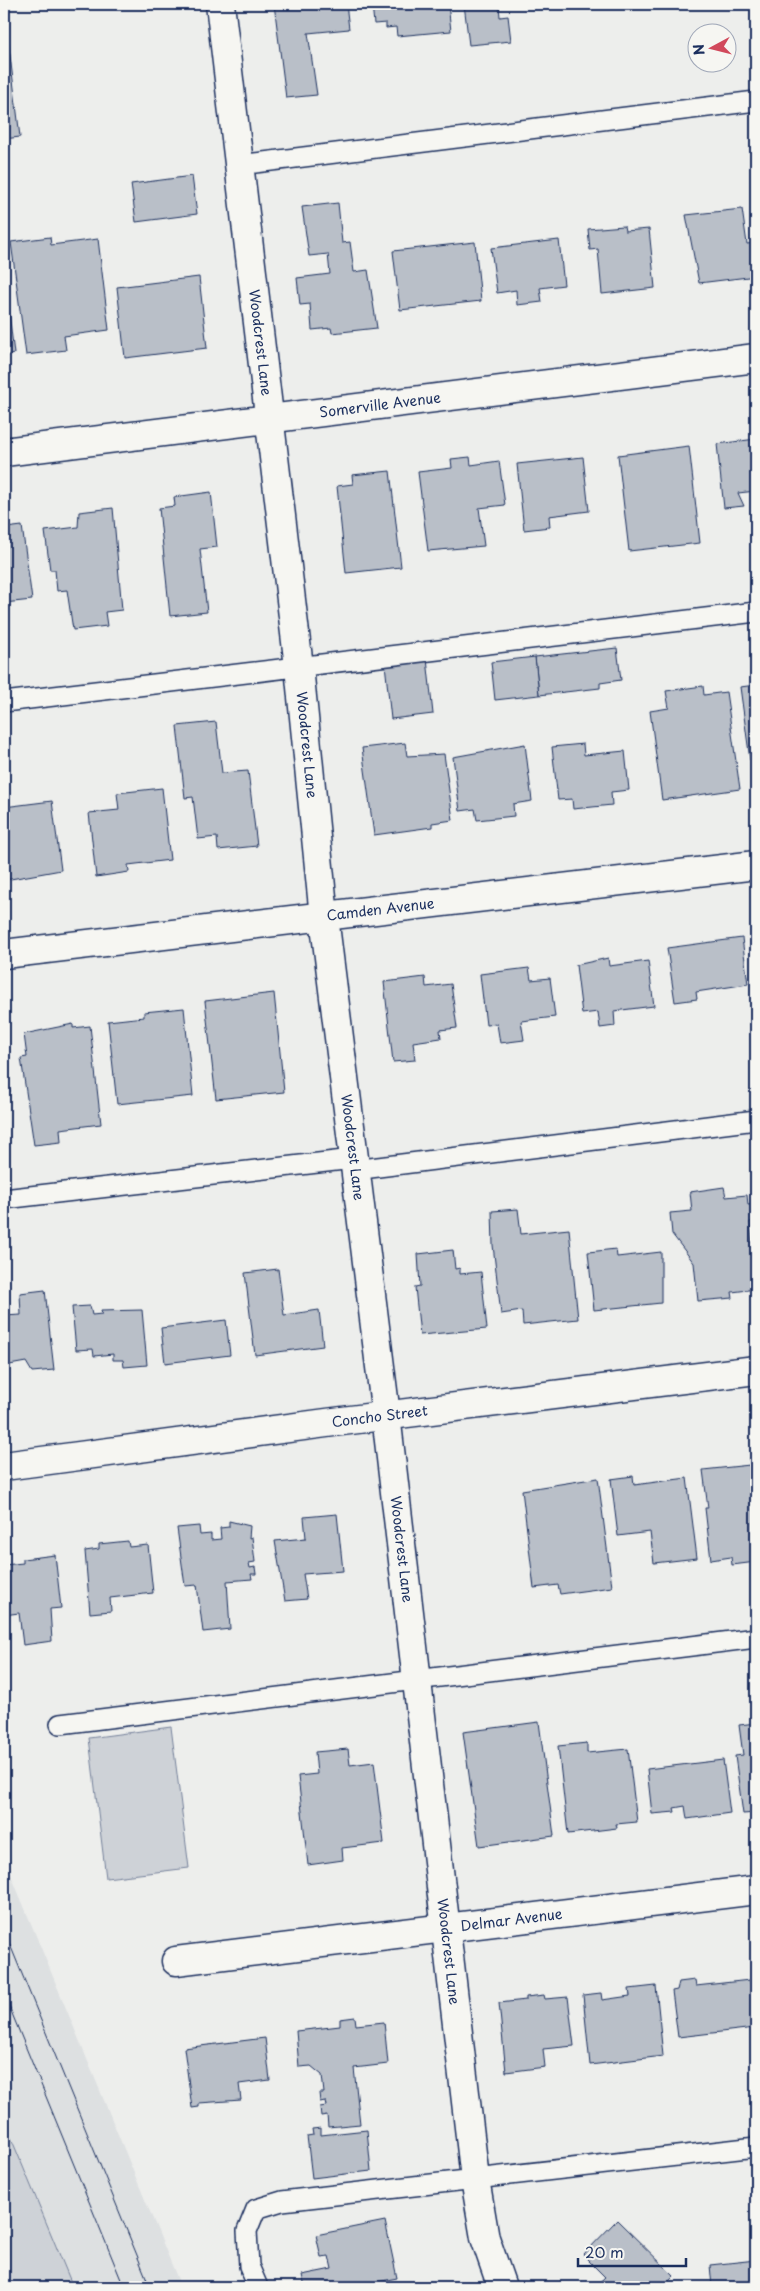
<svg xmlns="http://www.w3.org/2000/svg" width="760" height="2291" font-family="'Playpen Sans',sans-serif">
<rect width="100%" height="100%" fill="#edeeec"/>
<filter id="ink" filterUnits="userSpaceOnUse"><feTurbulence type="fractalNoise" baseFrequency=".02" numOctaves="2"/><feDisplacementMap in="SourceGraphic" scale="10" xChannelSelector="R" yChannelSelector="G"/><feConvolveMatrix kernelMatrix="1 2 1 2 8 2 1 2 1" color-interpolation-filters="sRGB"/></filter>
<g filter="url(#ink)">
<path fill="#dde0e1" d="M 4,1858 L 181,2287 L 73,2287 L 4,2121 Z"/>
<g fill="#ced2d7" stroke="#74809a">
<path d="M 171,1727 L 189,1868 L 106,1878 L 89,1738 Z"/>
<path d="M 4,2121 L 73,2287 L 4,2287 Z"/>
</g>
<g fill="#b9bfc8" stroke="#1b2f5e">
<path d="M 274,4 L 346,4 L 349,29 L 308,33 L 317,95 L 286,98 Z"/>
<path d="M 372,4 L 448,4 L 451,31 L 397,36 L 396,27 L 386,28 L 386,23 L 374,24 Z"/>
<path d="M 464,4 L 516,4 L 499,6 L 500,17 L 508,16 L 511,41 L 469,45 Z"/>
<path d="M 4,23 L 6,23 L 20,137 L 4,139 Z"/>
<path d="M 192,176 L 197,214 L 136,222 L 131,184 Z"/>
<path d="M 338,203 L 342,243 L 350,242 L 354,272 L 368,270 L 377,328 L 332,333 L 331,328 L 312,330 L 310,304 L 300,305 L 297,278 L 330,274 L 328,254 L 309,256 L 302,207 Z"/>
<path d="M 742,209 L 747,244 L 756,243 L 756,276 L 699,283 L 686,215 Z"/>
<path d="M 624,226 L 625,231 L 649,229 L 655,288 L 602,294 L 598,249 L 590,250 L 588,229 Z"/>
<path d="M 50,237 L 51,245 L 98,239 L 109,330 L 64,336 L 66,350 L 26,355 L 11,242 Z"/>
<path d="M 559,240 L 564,285 L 540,288 L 542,302 L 517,305 L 516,290 L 497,293 L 491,248 Z"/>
<path d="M 475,242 L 481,301 L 400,310 L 393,251 Z"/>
<path d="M 4,271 L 14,354 L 4,356 Z"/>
<path d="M 199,277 L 207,348 L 125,358 L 117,287 Z"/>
<path d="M 756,439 L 756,491 L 738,493 L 744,506 L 724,508 L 717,444 Z"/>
<path d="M 689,446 L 700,543 L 629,551 L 618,455 Z"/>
<path d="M 470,457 L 471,465 L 499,461 L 505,505 L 479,508 L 484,546 L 428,551 L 418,472 L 452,468 L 451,459 Z"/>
<path d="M 583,457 L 589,511 L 549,516 L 550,527 L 524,530 L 517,464 Z"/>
<path d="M 390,471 L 401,567 L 346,573 L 337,486 L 353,484 L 352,475 Z"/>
<path d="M 211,492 L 217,547 L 200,549 L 207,612 L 170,616 L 159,508 L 175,506 L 174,497 Z"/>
<path d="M 113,508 L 122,610 L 105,612 L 107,626 L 73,630 L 67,590 L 57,591 L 55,570 L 50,570 L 45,531 L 78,527 L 79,512 Z"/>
<path d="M 4,520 L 6,528 L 22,526 L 32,600 L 4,603 Z"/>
<path d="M 617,648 L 621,680 L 600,683 L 600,688 L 539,695 L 535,657 Z"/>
<path d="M 535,657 L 539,695 L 495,700 L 491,662 Z"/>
<path d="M 427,659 L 433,714 L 391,719 L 385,664 Z"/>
<path d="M 756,685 L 756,760 L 750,760 L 740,687 Z"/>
<path d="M 703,686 L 704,695 L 726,692 L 740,789 L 662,800 L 650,711 L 669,708 L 666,691 Z"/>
<path d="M 216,722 L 222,773 L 248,771 L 257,846 L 218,850 L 217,837 L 198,839 L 193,797 L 185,798 L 177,726 Z"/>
<path d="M 405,743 L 407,756 L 444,754 L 453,820 L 432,823 L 432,827 L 374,835 L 362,748 Z"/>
<path d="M 525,744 L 532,801 L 513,804 L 514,816 L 477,820 L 475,809 L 460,811 L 453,757 Z"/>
<path d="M 583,744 L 584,755 L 625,751 L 629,790 L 611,792 L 612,805 L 573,809 L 572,799 L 558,800 L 552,747 Z"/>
<path d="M 162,788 L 170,860 L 128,865 L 129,872 L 96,877 L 89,813 L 119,810 L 117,793 Z"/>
<path d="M 52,801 L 61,870 L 5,880 L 4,846 L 7,846 L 4,807 Z"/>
<path d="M 742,938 L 748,984 L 696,992 L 697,999 L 675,1002 L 667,948 Z"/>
<path d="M 608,958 L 609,966 L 648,961 L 654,1006 L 614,1011 L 615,1026 L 600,1028 L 598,1012 L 582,1014 L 576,965 Z"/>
<path d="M 529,968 L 531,980 L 550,978 L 555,1017 L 521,1021 L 524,1040 L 500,1043 L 497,1024 L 486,1025 L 480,974 Z"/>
<path d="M 425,977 L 426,987 L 451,984 L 457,1028 L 440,1030 L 441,1038 L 413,1042 L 415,1060 L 393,1062 L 384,982 Z"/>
<path d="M 274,993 L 284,1092 L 216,1099 L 205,1001 Z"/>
<path d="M 184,1008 L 193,1096 L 117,1104 L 108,1021 L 144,1017 L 144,1012 Z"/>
<path d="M 73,1024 L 73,1028 L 90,1026 L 101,1124 L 60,1129 L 61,1142 L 34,1145 L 21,1058 L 27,1057 L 24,1034 Z"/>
<path d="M 4,1047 L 10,1092 L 4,1093 Z"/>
<path d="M 724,1187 L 726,1197 L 747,1195 L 748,1205 L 755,1204 L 756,1221 L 750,1222 L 756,1289 L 732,1292 L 733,1298 L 698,1301 L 694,1263 L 672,1234 L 670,1213 L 692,1211 L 690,1192 Z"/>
<path d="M 518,1209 L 521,1234 L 569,1229 L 578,1319 L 523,1325 L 522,1311 L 501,1314 L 493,1245 L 492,1211 Z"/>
<path d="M 616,1249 L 617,1257 L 661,1252 L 661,1303 L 594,1310 L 588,1252 Z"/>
<path d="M 453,1250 L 455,1269 L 460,1268 L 460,1274 L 481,1272 L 487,1329 L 420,1335 L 415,1287 L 420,1286 L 418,1254 Z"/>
<path d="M 278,1269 L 284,1315 L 319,1310 L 323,1346 L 255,1355 L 245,1273 Z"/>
<path d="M 45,1290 L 54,1370 L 32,1372 L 26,1362 L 4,1366 L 4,1316 L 21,1315 L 20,1293 Z"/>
<path d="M 90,1306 L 92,1315 L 102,1314 L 101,1311 L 142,1310 L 147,1365 L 124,1367 L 123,1360 L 113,1360 L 113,1354 L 94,1356 L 93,1349 L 76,1350 L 72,1307 Z"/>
<path d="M 226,1320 L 230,1355 L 165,1363 L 161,1328 Z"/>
<path d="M 749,1459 L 756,1459 L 756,1562 L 732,1565 L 731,1557 L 711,1560 L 705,1508 L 708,1508 L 703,1470 L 750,1465 Z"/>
<path d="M 633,1476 L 634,1485 L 687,1478 L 697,1558 L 654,1563 L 650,1532 L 618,1536 L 611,1479 Z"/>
<path d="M 598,1478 L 612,1587 L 560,1594 L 558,1585 L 534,1588 L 522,1490 Z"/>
<path d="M 337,1514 L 343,1571 L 303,1574 L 307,1599 L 285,1601 L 275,1541 L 306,1538 L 304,1517 Z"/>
<path d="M 229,1521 L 250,1526 L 249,1538 L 252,1537 L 255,1562 L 249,1563 L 250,1568 L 255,1567 L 256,1574 L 251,1574 L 252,1579 L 227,1581 L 230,1629 L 203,1632 L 197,1585 L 185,1586 L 177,1528 L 199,1526 L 200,1535 L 211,1534 L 211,1540 L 221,1539 L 220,1528 L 229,1527 Z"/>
<path d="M 128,1541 L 129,1547 L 148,1545 L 153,1593 L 110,1598 L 111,1611 L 90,1613 L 85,1551 L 99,1549 L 99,1544 Z"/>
<path d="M 55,1555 L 61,1608 L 50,1609 L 52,1641 L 23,1645 L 19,1613 L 4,1615 L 4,1565 L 23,1563 L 23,1559 Z"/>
<path d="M 539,1722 L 554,1836 L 479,1846 L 463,1732 Z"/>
<path d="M 756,1723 L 756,1813 L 743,1814 L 735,1756 L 743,1755 L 739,1725 Z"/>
<path d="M 587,1743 L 587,1753 L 628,1749 L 637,1822 L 616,1824 L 617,1828 L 568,1834 L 558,1746 Z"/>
<path d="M 348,1749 L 350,1765 L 374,1762 L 384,1843 L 342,1848 L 343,1860 L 308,1865 L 298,1776 L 317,1774 L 315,1752 Z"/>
<path d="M 723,1760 L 730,1813 L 687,1819 L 685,1806 L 674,1808 L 675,1812 L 652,1814 L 647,1769 Z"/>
<path d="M 695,1980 L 696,1986 L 750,1980 L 755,2028 L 678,2037 L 672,1991 L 677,1990 L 679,1982 Z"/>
<path d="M 656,1986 L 663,2056 L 590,2065 L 583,1995 L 601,1993 L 602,2000 L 630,1996 L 629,1989 Z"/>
<path d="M 544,1995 L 545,1999 L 568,1997 L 574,2046 L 543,2049 L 545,2067 L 506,2072 L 499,2003 L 526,2000 L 526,1997 Z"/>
<path d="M 355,2017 L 356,2025 L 384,2022 L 388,2064 L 354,2068 L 360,2124 L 328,2127 L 327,2115 L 321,2116 L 320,2107 L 326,2106 L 325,2101 L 320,2102 L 319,2093 L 324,2093 L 322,2075 L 311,2066 L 299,2067 L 296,2031 L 340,2026 L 340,2019 Z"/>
<path d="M 265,2038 L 270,2080 L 239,2084 L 241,2100 L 199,2103 L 199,2107 L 192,2108 L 184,2048 Z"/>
<path d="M 321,2128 L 321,2135 L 367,2130 L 371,2171 L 312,2178 L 307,2136 L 313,2135 L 312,2129 Z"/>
<path d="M 617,2220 L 674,2276 L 666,2284 L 669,2287 L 594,2287 L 605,2277 L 583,2255 Z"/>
<path d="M 385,2221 L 397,2278 L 352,2287 L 305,2287 L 302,2275 L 332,2269 L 329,2256 L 321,2257 L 316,2235 Z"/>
<path d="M 756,2260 L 756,2287 L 712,2287 L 710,2265 Z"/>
</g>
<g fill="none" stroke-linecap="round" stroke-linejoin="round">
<defs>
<g id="lane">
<path d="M 239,165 L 756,101"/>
<path d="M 4,702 L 756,612"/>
<path d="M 354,1170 L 756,1120"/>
<path d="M 4,1199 L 353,1159"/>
<path d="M 60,1724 L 756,1638"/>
<path d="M 258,2287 L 249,2266 L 247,2231 L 256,2209 L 282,2201 L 756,2147"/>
</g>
<g id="street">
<path id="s1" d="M 220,4 L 299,667 L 324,917 L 386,1415 L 475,2179 L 485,2238 L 502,2287"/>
<path id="s2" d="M 4,452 L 756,358"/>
<path id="s3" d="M 4,954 L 756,865"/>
<path id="s4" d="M 4,1466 L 334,1422 L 756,1370"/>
<path id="s5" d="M 176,1961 L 756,1890"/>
</g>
</defs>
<use href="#lane" stroke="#1b2f5e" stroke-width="22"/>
<use href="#street" stroke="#1b2f5e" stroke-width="31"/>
<use href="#lane" stroke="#f6f6f2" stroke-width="19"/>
<use href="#street" stroke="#f6f6f2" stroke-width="28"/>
<g stroke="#1b2f5e" stroke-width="1">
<path d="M 4,1930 L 150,2287"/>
<path d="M 4,1994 L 124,2287"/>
</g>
</g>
</g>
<g text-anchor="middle" stroke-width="5" stroke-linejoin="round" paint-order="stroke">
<g font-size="14" fill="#1b2f5e" stroke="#f6f6f2">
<text dy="5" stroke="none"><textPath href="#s1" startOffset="341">Woodcrest Lane</textPath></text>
<text dy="5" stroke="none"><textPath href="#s2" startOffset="379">Somerville Avenue</textPath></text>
<text dy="5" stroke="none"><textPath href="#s1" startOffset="746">Woodcrest Lane</textPath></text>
<text dy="5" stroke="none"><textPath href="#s3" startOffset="379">Camden Avenue</textPath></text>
<text dy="5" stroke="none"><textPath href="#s1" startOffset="1151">Woodcrest Lane</textPath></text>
<text dy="5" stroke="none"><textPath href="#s4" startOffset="379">Concho Street</textPath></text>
<text dy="5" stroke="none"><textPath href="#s1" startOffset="1556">Woodcrest Lane</textPath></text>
<text dy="5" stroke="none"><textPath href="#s5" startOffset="338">Delmar Avenue</textPath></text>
<text dy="5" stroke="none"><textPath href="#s1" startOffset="1961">Woodcrest Lane</textPath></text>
</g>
</g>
<rect width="760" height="2291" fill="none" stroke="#f6f6f2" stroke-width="20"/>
<rect x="10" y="10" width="740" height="2271" fill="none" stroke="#1b2f5e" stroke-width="2" filter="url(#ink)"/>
<g transform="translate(712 48) rotate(263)"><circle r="24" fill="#f6f6f2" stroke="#9ea6b7"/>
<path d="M0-4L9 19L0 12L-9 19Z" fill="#d1495b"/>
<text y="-8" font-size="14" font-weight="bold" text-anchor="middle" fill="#1b2f5e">N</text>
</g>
<path d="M578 2258v8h108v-8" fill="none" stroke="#1b2f5e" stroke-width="2.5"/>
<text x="585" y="2258" font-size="15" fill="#1b2f5e" stroke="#f6f6f2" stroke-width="4" paint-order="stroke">20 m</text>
</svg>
